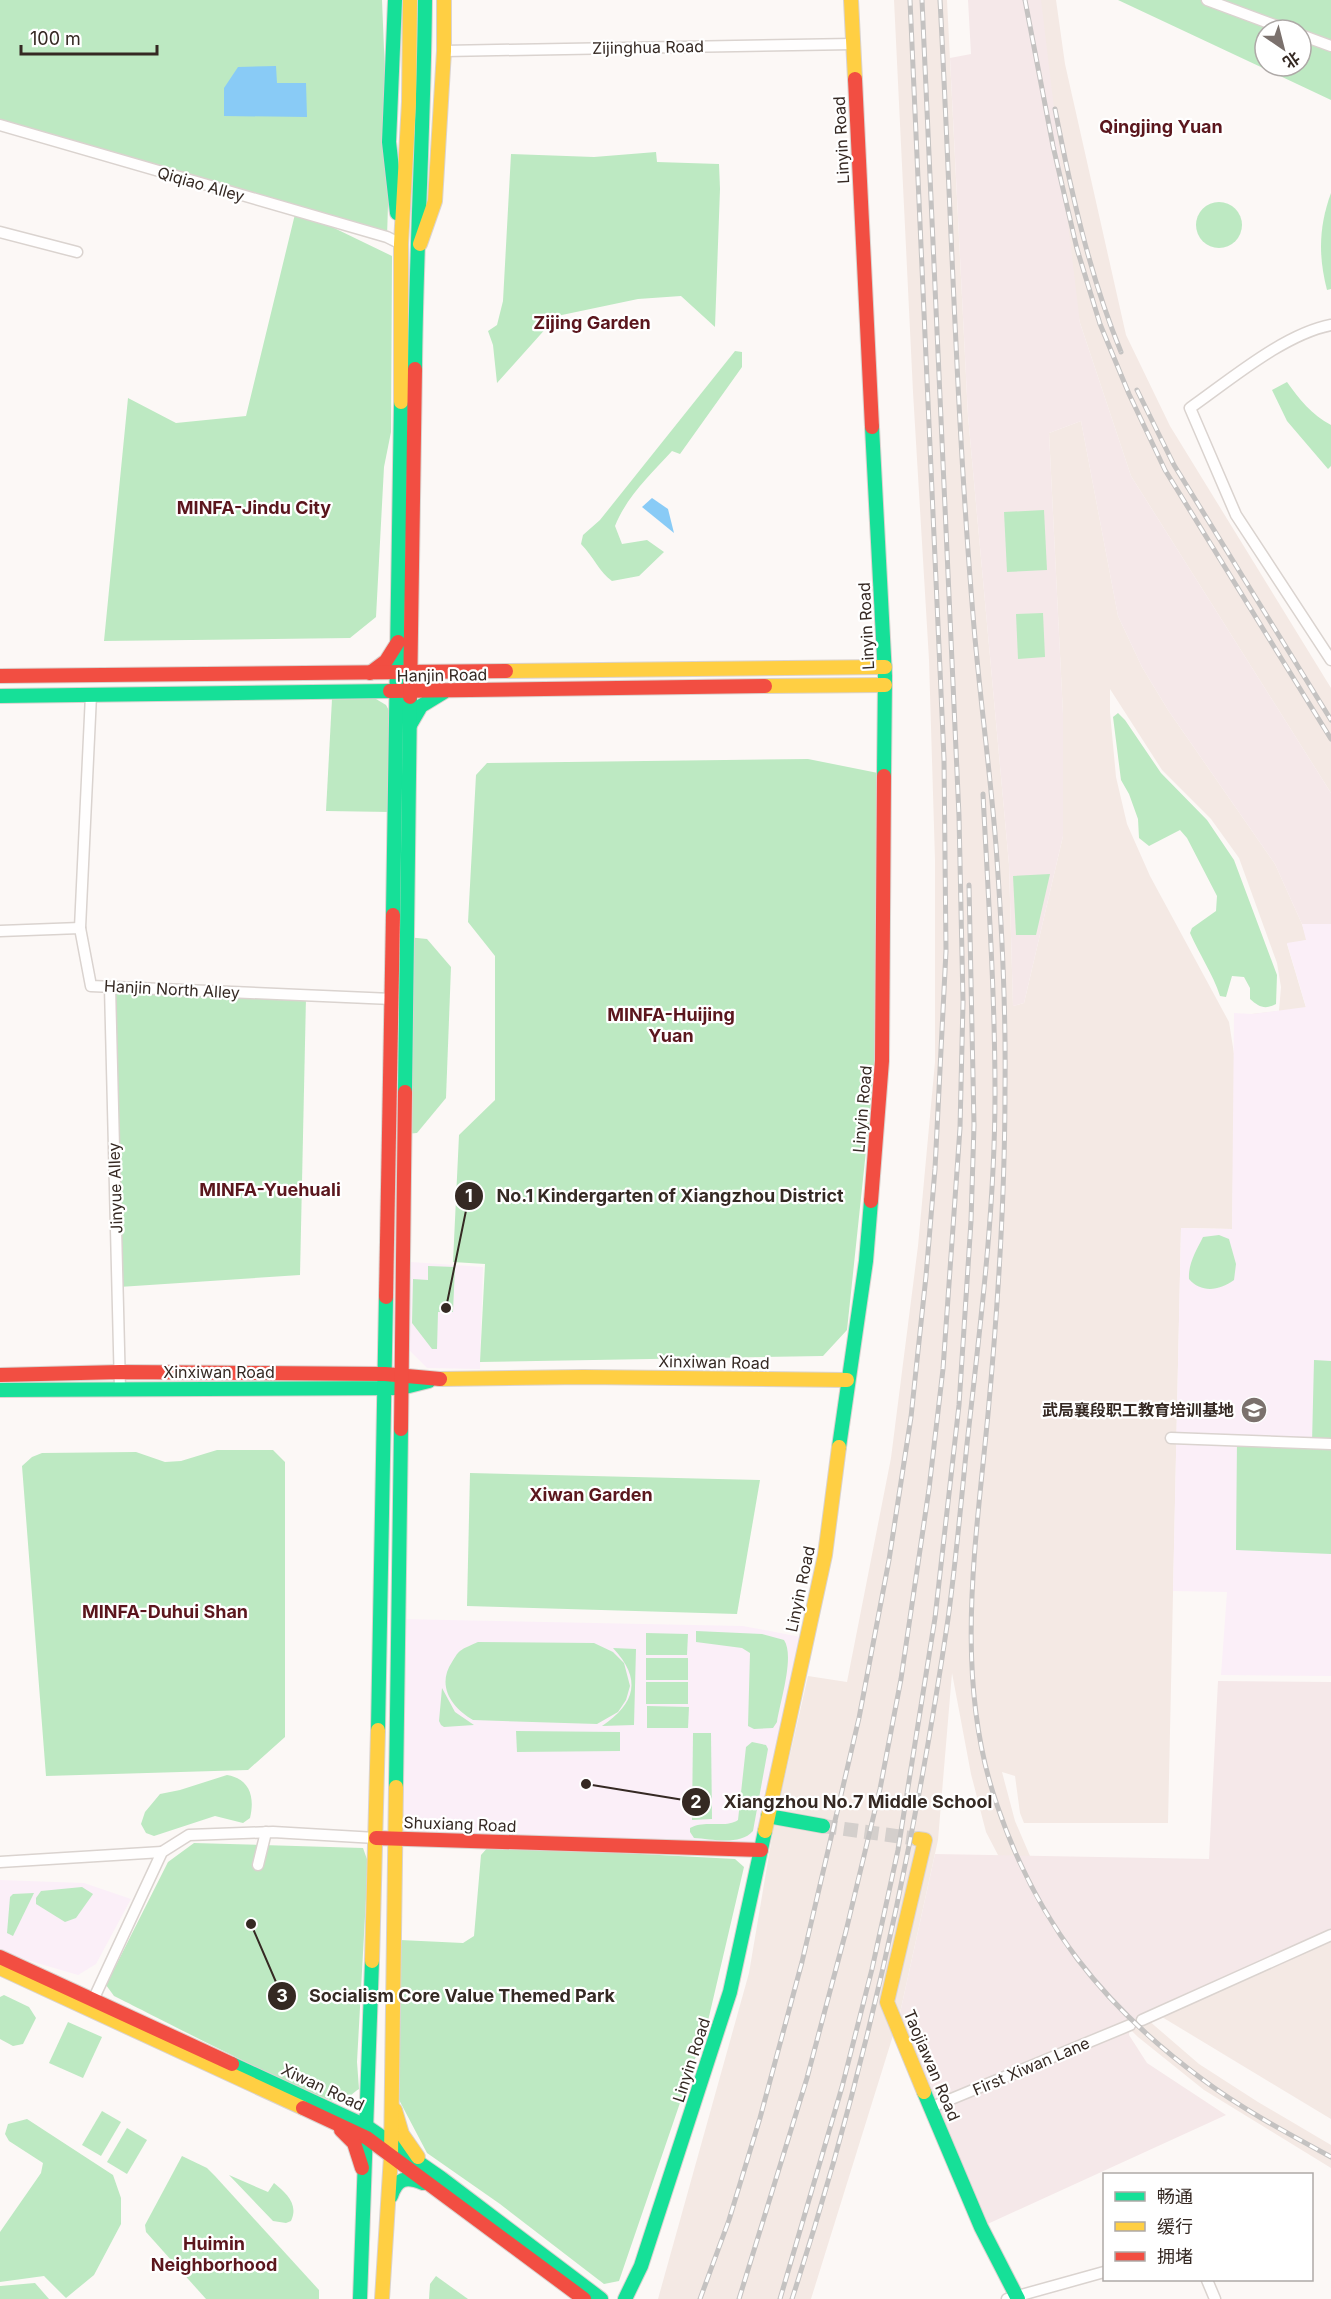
<svg xmlns="http://www.w3.org/2000/svg" width="1331" height="2299" font-family="Inter,'Noto Sans SC',sans-serif">
<rect width="100%" height="100%" fill="#fcf8f6"/>
<g fill="#f4e9e4">
<path d="M 894,0 L 947,0 L 968,416 L 1009,864 L 1013,1006 L 1024,1003 L 1063,836 L 1063,714 L 1049,433 L 1081,421 L 1118,616 L 1142,667 L 1168,710 L 1275,864 L 1302,924 L 1307,940 L 1287,944 L 1318,1048 L 1252,1014 L 1279,1011 L 1281,987 L 1277,963 L 1239,858 L 1211,819 L 1162,770 L 1110,689 L 1110,712 L 1116,777 L 1127,824 L 1150,876 L 1229,1022 L 1235,1060 L 1232,1229 L 1181,1228 L 1168,1823 L 1024,1823 L 1020,1813 L 1015,1776 L 1002,1772 L 1015,1821 L 1030,1856 L 1133,2007 L 1199,2064 L 1258,2102 L 1331,2145 L 1331,2168 L 1204,2090 L 1138,2037 L 1087,1987 L 998,1855 L 986,1832 L 971,1774 L 952,1673 L 938,1840 L 900,2013 L 811,2299 L 658,2299 L 749,1973 L 774,1825 L 808,1676 L 847,1682 L 891,1458 L 918,1246 L 935,1062 L 935,860 L 929,660 L 913,392 Z"/>
<path d="M 1011,0 L 1056,0 L 1065,64 L 1126,335 L 1170,426 L 1331,688 L 1331,793 L 1131,476 L 1080,323 Z"/>
<path d="M 1331,1935 L 1331,2119 L 1157,2014 Z"/>
</g>
<g fill="#f5e8e9">
<path d="M 968,0 L 1041,0 L 1080,323 L 1131,476 L 1331,793 L 1331,924 L 1302,924 L 1275,864 L 1168,710 L 1142,667 L 1118,616 L 1081,421 L 1049,433 L 1063,714 L 1063,836 L 1024,1003 L 1013,1006 L 1009,864 L 968,416 L 950,58 L 971,54 Z"/>
<path d="M 1218,1681 L 1331,1682 L 1331,1935 L 1130,2025 L 1129,2035 L 1147,2063 L 1226,2115 L 981,2227 L 932,2107 L 900,2013 L 935,1854 L 1209,1859 Z"/>
</g>
<g fill="#fbeff8">
<path d="M 1302,924 L 1331,924 L 1331,1676 L 1221,1675 L 1227,1592 L 1173,1591 L 1181,1228 L 1232,1229 L 1234,1013 L 1252,1014 L 1306,1007 L 1287,943 L 1306,940 Z"/>
<path d="M 411,1262 L 483,1267 L 480,1369 L 427,1368 L 409,1350 Z"/>
<path d="M 398,1619 L 743,1626 L 806,1638 L 761,1850 L 396,1838 Z"/>
<path d="M 0,1880 L 84,1883 L 131,1899 L 96,1964 L 78,1975 L 0,1952 Z"/>
</g>
<g fill="#bde9c2" fill-rule="evenodd">
<path d="M 0,0 L 382,0 L 389,173 L 387,237 L 301,212 L 392,256 L 391,432 L 384,467 L 376,617 L 350,638 L 104,641 L 128,398 L 176,423 L 246,416 L 296,210 L 0,125 Z"/>
<path d="M 1118,0 L 1331,0 L 1331,100 ZM 1265,30 L 1301,30 L 1301,66 L 1265,66 Z"/>
<path d="M 656,152 L 657,162 L 719,164 L 720,189 L 715,327 L 681,296 L 638,299 L 557,316 L 497,383 L 493,345 L 488,331 L 497,325 L 503,301 L 511,154 L 594,157 Z"/>
<path d="M 1331,193 L 1331,289 L 1327,290 C 1318,255 1319,226 1331,193 Z"/>
<circle cx="1219" cy="225" r="23"/>
<path d="M 735,351 L 742,352 L 742,367 L 680,454 L 672,451 C 651,474 627,496 615,526 L 622,544 L 647,540 L 664,552 L 639,576 L 612,581 C 600,573 593,556 581,544 L 583,535 L 600,520 Z"/>
<path d="M 1287,382 C 1299,399 1312,415 1331,425 L 1331,466 L 1328,469 L 1287,421 L 1272,390 Z"/>
<path d="M 1044,510 L 1047,570 L 1007,572 L 1004,512 Z"/>
<path d="M 1043,613 L 1045,657 L 1018,659 L 1016,614 Z"/>
<path d="M 332,699 L 376,699 L 386,705 L 393,718 L 390,812 L 326,811 Z"/>
<path d="M 1118,713 L 1125,720 L 1161,773 L 1207,820 L 1234,860 L 1277,975 L 1276,1004 C 1265,1010 1259,1007 1250,999 L 1250,988 L 1244,977 L 1232,976 L 1226,997 L 1220,996 C 1213,974 1199,954 1190,933 L 1192,928 L 1216,911 L 1217,896 L 1187,838 L 1180,830 L 1149,846 L 1139,838 L 1138,819 L 1129,794 L 1121,780 L 1113,717 Z"/>
<path d="M 808,759 L 878,773 L 877,1047 L 847,1330 L 823,1356 L 480,1362 L 485,1264 L 453,1262 L 459,1135 L 495,1100 L 495,956 L 468,922 L 476,775 L 487,763 Z"/>
<path d="M 1050,874 L 1036,935 L 1016,935 L 1013,876 Z"/>
<path d="M 407,937 L 427,939 L 451,967 L 446,1098 L 417,1133 L 405,1134 Z"/>
<path d="M 112,991 L 306,997 L 300,1275 L 119,1287 Z"/>
<path d="M 1219,1235 L 1229,1239 L 1236,1264 L 1234,1280 C 1219,1291 1201,1293 1189,1279 C 1188,1264 1196,1251 1203,1237 Z"/>
<path d="M 428,1266 L 455,1267 L 453,1312 L 438,1312 L 437,1349 L 432,1349 L 412,1323 L 413,1279 L 428,1280 Z"/>
<path d="M 1314,1360 L 1331,1361 L 1331,1554 L 1236,1550 L 1237,1440 L 1312,1443 Z"/>
<path d="M 217,1450 L 273,1450 L 285,1462 L 285,1737 L 248,1770 L 46,1776 L 22,1466 L 32,1457 L 42,1453 L 136,1452 L 165,1462 L 181,1461 Z"/>
<path d="M 470,1473 L 760,1480 L 737,1614 L 467,1606 Z"/>
<path d="M 696,1631 L 762,1634 L 784,1640 C 795,1656 780,1702 777,1722 L 773,1728 L 754,1729 L 748,1726 L 750,1653 L 742,1648 L 696,1642 Z"/>
<path d="M 646,1633 L 688,1634 L 687,1655 L 646,1655 Z"/>
<path d="M 478,1642 L 594,1643 L 613,1652 L 624,1663 L 630,1686 L 626,1700 L 618,1712 L 597,1724 L 473,1720 C 452,1708 436,1686 452,1662 C 454,1659 457,1653 460,1651 C 465,1647 472,1645 478,1642 Z"/>
<path d="M 613,1648 L 636,1649 L 634,1725 L 602,1726 C 636,1703 642,1679 613,1648 Z"/>
<rect x="646" y="1658" width="42" height="22"/>
<rect x="646" y="1682" width="42" height="22"/>
<path d="M 442,1688 L 455,1712 L 474,1725 L 444,1727 L 441,1725 L 439,1721 Z"/>
<path d="M 647,1706 L 689,1707 L 688,1728 L 647,1728 Z"/>
<path d="M 516,1731 L 620,1732 L 620,1751 L 517,1752 Z"/>
<path d="M 693,1733 L 711,1733 L 712,1819 L 692,1820 Z"/>
<path d="M 752,1742 L 766,1745 L 768,1749 L 753,1831 C 740,1846 712,1839 694,1838 L 690,1832 L 690,1828 C 705,1819 725,1829 738,1820 L 746,1747 Z"/>
<path d="M 227,1775 C 250,1779 255,1797 250,1818 L 243,1823 L 215,1816 L 154,1836 L 146,1833 L 141,1824 L 145,1812 L 160,1794 L 180,1790 Z"/>
<path d="M 194,1843 L 363,1848 L 368,1862 L 357,2062 L 359,2089 C 354,2092 346,2100 340,2102 C 325,2105 141,2009 114,1996 L 106,1985 L 168,1862 Z"/>
<path d="M 489,1846 L 735,1859 L 744,1867 L 708,2021 L 619,2281 L 604,2284 L 500,2204 L 427,2153 L 397,2096 L 400,1940 L 463,1943 L 474,1936 L 481,1855 Z"/>
<path d="M 82,1887 L 93,1894 L 76,1918 L 65,1922 L 36,1904 L 36,1898 L 41,1891 Z"/>
<path d="M 34,1893 L 13,1936 L 7,1933 L 10,1897 L 13,1894 Z"/>
<path d="M 4,1995 L 29,2007 L 36,2018 L 23,2044 L 13,2046 L 0,2039 L 0,1997 Z"/>
<path d="M 68,2022 L 102,2037 L 83,2078 L 49,2063 Z"/>
<path d="M 102,2111 L 121,2122 L 101,2156 L 82,2145 Z"/>
<path d="M 27,2119 L 113,2175 L 121,2198 L 121,2224 L 94,2275 L 66,2298 L 44,2276 L 0,2282 L 0,2232 L 41,2173 L 43,2163 L 9,2141 L 5,2134 L 8,2124 Z"/>
<path d="M 127,2128 L 147,2140 L 127,2174 L 107,2162 Z"/>
<path d="M 182,2156 L 207,2168 L 215,2176 L 319,2290 L 319,2299 L 206,2299 L 146,2232 L 145,2225 Z"/>
<path d="M 229,2175 L 268,2192 L 274,2183 C 286,2193 299,2204 291,2221 L 286,2223 L 273,2221 Z"/>
<path d="M 436,2276 L 468,2299 L 429,2299 L 430,2284 Z"/>
<path d="M 35,2283 L 49,2299 L 0,2299 L 0,2286 Z"/>
</g>
<g fill="#89cbf6">
<path d="M 276,66 L 277,83 L 306,83 L 307,117 L 224,116 L 224,88 L 238,67 Z"/>
<path d="M 652,498 L 668,509 L 674,533 L 642,507 Z"/>
</g>
<g fill="none" stroke-linecap="round" stroke-linejoin="round">
<path stroke="#d4cfcc" stroke-width="14" stroke-dasharray="14 7" stroke-linecap="butt" d="M 823,1826 L 918,1839"/>
<defs>
<g id="street">
<path d="M 1207,0 L 1288,30"/>
<path d="M 1301,35 L 1331,46"/>
<path d="M 444,51 L 853,44"/>
<path d="M 0,125 L 387,237 L 401,244"/>
<path d="M 0,232 L 77,252"/>
<path d="M 1331,325 C 1284,334 1230,380 1190,408 L 1236,515 L 1331,660"/>
<path d="M 80,928 L 91,695"/>
<path d="M 0,931 L 80,928 L 91,986 L 392,999"/>
<path d="M 110,987 L 120,1389"/>
<path d="M 1171,1438 L 1331,1444"/>
<path d="M 0,1862 L 162,1852"/>
<path d="M 258,1865 L 266,1832"/>
<path d="M 94,1998 L 162,1852 L 189,1835 L 273,1832 L 376,1838"/>
<path d="M 1142,2020 L 1331,1935"/>
<path d="M 932,2107 L 1130,2025"/>
<path d="M 1207,2280 L 1215,2299"/>
<path d="M 1007,2299 L 1104,2272"/>
</g>
<g id="fast">
<path d="M 395,0 L 389,142 L 397,213"/>
<path d="M 415,369 C 416,246 424,123 425,0"/>
<path d="M 872,427 L 885,676 L 884,776"/>
<path d="M 0,696 L 390,691"/>
<path d="M 410,725 L 421,706 L 444,692"/>
<path d="M 393,915 L 401,402"/>
<path d="M 405,1092 L 410,697"/>
<path d="M 0,1390 L 401,1388 L 429,1381"/>
<path d="M 839,1447 L 866,1261 L 871,1201"/>
<path d="M 378,1730 L 386,1297"/>
<path d="M 396,1787 L 401,1429"/>
<path d="M 768,1816 L 823,1826"/>
<path d="M 232,2064 L 366,2126 L 441,2178 L 601,2299"/>
<path d="M 924,2092 L 981,2227 L 1018,2299"/>
<path d="M 391,2196 C 397,2178 406,2176 423,2183"/>
<path d="M 360,2299 L 372,1961"/>
<path d="M 625,2299 L 641,2266 L 730,1992 L 765,1831"/>
</g>
<g id="slow">
<path d="M 851,0 L 855,79"/>
<path d="M 420,244 L 435,201 L 444,51 L 444,0"/>
<path d="M 401,402 L 401,244 L 409,102 L 410,0"/>
<path d="M 506,671 L 885,667"/>
<path d="M 765,686 L 885,685"/>
<path d="M 440,1379 L 583,1377 L 847,1380"/>
<path d="M 765,1831 L 825,1555 L 839,1447"/>
<path d="M 918,1839 L 925,1840 L 887,2002 L 924,2092"/>
<path d="M 372,1961 L 378,1730"/>
<path d="M 0,1968 L 303,2108"/>
<path d="M 395,2110 L 402,2134 L 418,2157"/>
<path d="M 382,2299 L 391,2156 L 396,1787"/>
</g>
<g id="jam">
<path d="M 855,79 L 872,427"/>
<path d="M 370,673 L 386,661 L 398,642"/>
<path d="M 0,676 L 506,671"/>
<path d="M 390,691 L 765,686"/>
<path d="M 410,697 L 415,369"/>
<path d="M 871,1201 L 882,1061 L 884,776"/>
<path d="M 386,1297 L 393,915"/>
<path d="M 0,1375 L 120,1372 L 385,1374 L 440,1379"/>
<path d="M 401,1429 L 405,1092"/>
<path d="M 376,1838 L 761,1850"/>
<path d="M 0,1957 L 232,2064"/>
<path d="M 303,2108 L 367,2138 L 584,2299"/>
<path d="M 341,2130 L 354,2143 L 362,2168"/>
</g>
</defs>
<use href="#street" stroke="#dad3cf" stroke-width="13"/>
<use href="#fast" stroke="#dad3cf" stroke-width="16"/>
<use href="#slow" stroke="#dad3cf" stroke-width="16"/>
<use href="#jam" stroke="#dad3cf" stroke-width="16"/>
<use href="#street" stroke="#fffefe" stroke-width="10"/>
<use href="#fast" stroke="#16e098" stroke-width="14"/>
<use href="#slow" stroke="#ffcf43" stroke-width="14"/>
<use href="#jam" stroke="#f24e42" stroke-width="14"/>
<defs>
<g id="rail">
<path d="M 940,0 C 951,205 956,410 973,615 C 979,692 990,768 996,846 C 1002,927 1006,1008 1005,1089 C 1005,1198 998,1306 988,1414 C 976,1543 953,1679 997,1805 C 1037,1923 1103,2006 1202,2079 C 1242,2109 1287,2133 1331,2157"/>
<path d="M 1025,0 L 1053,146 L 1077,249 L 1100,324 L 1129,394 L 1165,470 L 1331,739"/>
<path d="M 1055,109 C 1071,191 1089,274 1121,352"/>
<path d="M 1137,390 L 1174,465 L 1331,720"/>
<path d="M 700,2299 L 729,2220 L 760,2118 L 802,1962 L 859,1718 L 889,1560 L 911,1417 L 926,1276 L 935,1169 L 946,951 L 944,759 L 910,0"/>
<path d="M 739,2299 L 807,2078 L 846,1931 L 880,1789 L 901,1679 L 929,1489 L 943,1369 L 960,1128 L 963,1002 L 959,816 L 922,0"/>
<path d="M 780,2299 L 842,2087 L 872,1969 L 898,1850 L 935,1618 L 959,1405 L 971,1221 L 974,1125 L 969,885"/>
<path d="M 792,2299 C 864,2078 914,1850 948,1619 C 956,1561 961,1502 967,1444 C 980,1327 995,1210 995,1093 C 995,993 988,893 983,794"/>
</g>
</defs>
<use href="#rail" stroke="#c4c2c1" stroke-width="5"/>
<use href="#rail" stroke="#fff" stroke-width="3" stroke-dasharray="9" stroke-linecap="butt"/>
</g>
<defs>
<symbol id="university-disc" viewBox="-11 -11 22 22"><circle r="9.5" fill="#7b716d" stroke="#fff"/><path d="M0-5L7-2L0 1L-7-2ZM-4 1L0 2.5L4 1V4Q0 6-4 4Z" fill="#fff"/></symbol>
</defs>
<g fill-rule="evenodd">
<use href="#university-disc" x="1239" y="1395" width="30" height="30"/>
</g>
<g text-anchor="middle" stroke-width="4.5" stroke-linejoin="round" paint-order="stroke">
<g font-size="16" fill="#352923" stroke="#fff">
<text transform="translate(648 47) rotate(-1)" y="6">Zijinghua Road</text>
<text transform="translate(841 140) rotate(-93)" y="6">Linyin Road</text>
<text transform="translate(201 184) rotate(16)" y="6">Qiqiao Alley</text>
<text transform="translate(866 626) rotate(-93)" y="6">Linyin Road</text>
<text transform="translate(442 675) rotate(-1)" y="6">Hanjin Road</text>
<text transform="translate(172 989) rotate(3)" y="6">Hanjin North Alley</text>
<text transform="translate(862 1109) rotate(-85)" y="6">Linyin Road</text>
<text transform="translate(115 1188) rotate(-92)" y="6">Jinyue Alley</text>
<text transform="translate(714 1362) rotate(1)" y="6">Xinxiwan Road</text>
<text x="219" y="1378">Xinxiwan Road</text>
<text transform="translate(800 1589) rotate(-78)" y="6">Linyin Road</text>
<text transform="translate(460 1824) rotate(2)" y="6">Shuxiang Road</text>
<text transform="translate(691 2060) rotate(-72)" y="6">Linyin Road</text>
<text transform="translate(932 2065) rotate(67)" y="6">Taojiawan Road</text>
<text transform="translate(1031 2066) rotate(-23)" y="6">First Xiwan Lane</text>
<text transform="translate(323 2087) rotate(25)" y="6">Xiwan Road</text>
</g>
<g font-size="16" font-weight="bold" fill="#352923" stroke="#fff" text-anchor="end">
<text x="1234" y="1416">武局襄段职工教育培训基地</text>
</g>
<g font-size="18" font-weight="bold" fill="#5b161d" stroke="#fff">
<text x="1161" y="133">Qingjing Yuan</text>
<text x="592" y="329">Zijing Garden</text>
<text x="254" y="514">MINFA-Jindu City</text>
<text x="671" y="1021">MINFA-Huijing<tspan x="671" dy="21">Yuan</tspan></text>
<text x="270" y="1196">MINFA-Yuehuali</text>
<text x="591" y="1501">Xiwan Garden</text>
<text x="165" y="1618">MINFA-Duhui Shan</text>
<text x="214" y="2250">Huimin<tspan x="214" dy="21">Neighborhood</tspan></text>
</g>
</g>
<path fill="none" stroke="#352923" stroke-width="2" d="M446 1308L469 1196M586 1784L696 1802M251 1924L282 1996"/>
<g fill="#352923" stroke="#fff" stroke-width="2">
<circle cx="446" cy="1308" r="6"/>
<circle cx="586" cy="1784" r="6"/>
<circle cx="251" cy="1924" r="6"/>
<circle cx="469" cy="1196" r="15"/>
<circle cx="696" cy="1802" r="15"/>
<circle cx="282" cy="1996" r="15"/>
</g>
<g font-size="18" text-anchor="middle" font-weight="bold" fill="#fff">
<text x="469" y="1202">1</text>
<text x="696" y="1808">2</text>
<text x="282" y="2002">3</text>
</g>
<g font-size="18" text-anchor="middle" font-weight="bold" fill="#352923" stroke="#fff" stroke-width="4.5" stroke-linejoin="round" paint-order="stroke">
<text x="670" y="1202">No.1 Kindergarten of Xiangzhou District</text>
<text x="858" y="1808">Xiangzhou No.7 Middle School</text>
<text x="462" y="2002">Socialism Core Value Themed Park</text>
</g>
<rect x="1103" y="2173" width="210" height="108" fill="#ffffff" stroke="#aea9a7" stroke-width="1.5"/>
<rect x="1115" y="2192" width="30" height="9" fill="#16e098" stroke="#aea9a7" stroke-width="1.5"/>
<text x="1157" y="2203" font-size="18" fill="#352923">畅通</text>
<rect x="1115" y="2222" width="30" height="9" fill="#ffcf43" stroke="#aea9a7" stroke-width="1.5"/>
<text x="1157" y="2233" font-size="18" fill="#352923">缓行</text>
<rect x="1115" y="2252" width="30" height="9" fill="#f24e42" stroke="#aea9a7" stroke-width="1.5"/>
<text x="1157" y="2263" font-size="18" fill="#352923">拥堵</text>
<g transform="translate(1283 48) rotate(145)"><circle r="28" fill="#ffffff" stroke="#aea9a7" stroke-width="1.5"/>
<path d="M0-4.5L10 22L0 15L-10 22Z" fill="#7b716d"/>
<text y="-9" font-size="16" font-weight="bold" text-anchor="middle" fill="#352923">北</text>
</g>
<path d="M21 45v9h136v-9" fill="none" stroke="#352923" stroke-width="3"/>
<text x="30" y="45" font-size="18" fill="#352923" stroke="#ffffff" stroke-width="4.5" paint-order="stroke">100 m</text>
</svg>
